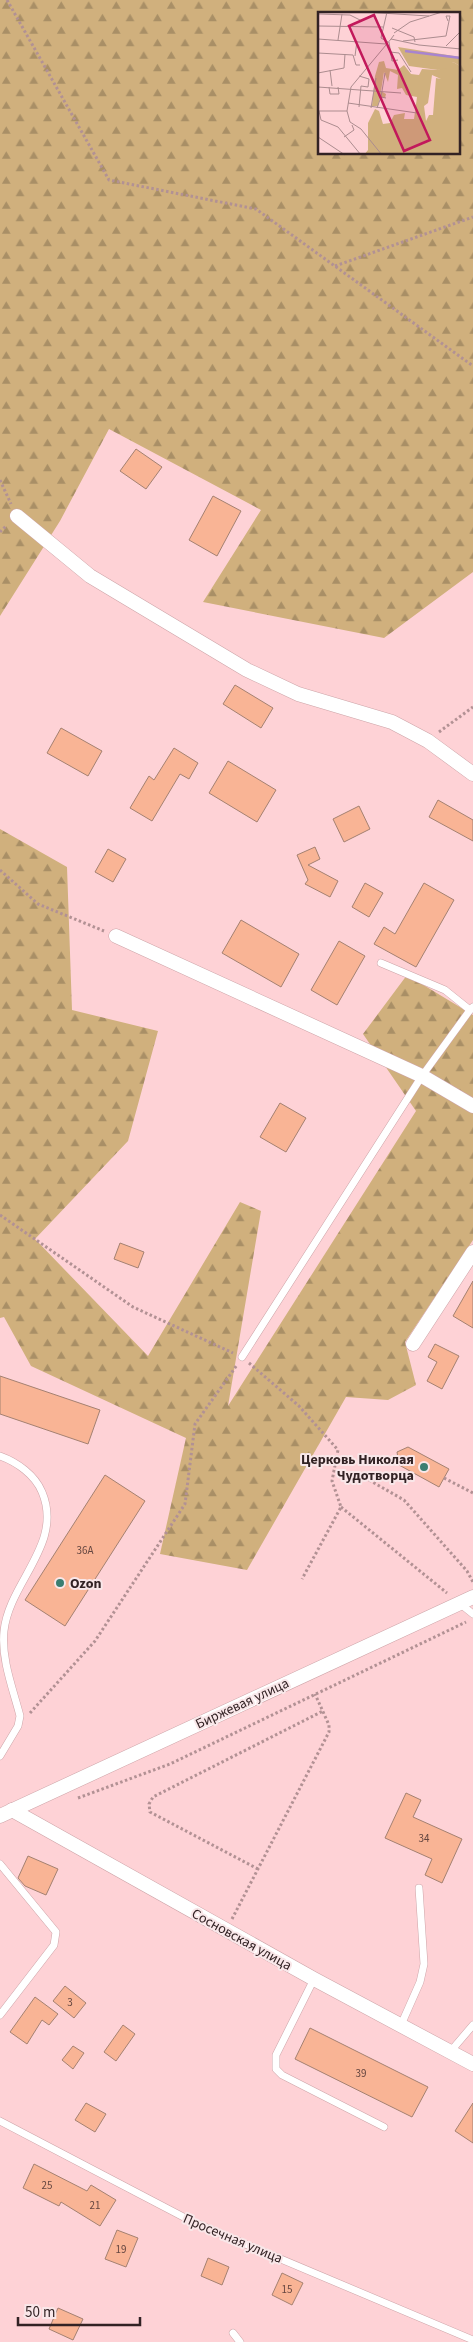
<svg xmlns="http://www.w3.org/2000/svg" width="473" height="2342" font-family="'Source Sans 3',sans-serif">
<defs>
<pattern id="forest-firs" width="22" height="20" patternUnits="userSpaceOnUse" patternTransform="scale(1.25)"><rect width="22" height="20" fill="#d0b07d"/><path d="M5 1l3.5 6h-7zM16 11l3.5 6h-7z" fill="#a98f66"/></pattern>
</defs>
<rect width="100%" height="100%" fill="#fed2d6"/>
<g fill="url(#forest-firs)" fill-rule="evenodd">
<path d="M 0,0 L 473,0 L 473,572 L 384,638 L 203,602 L 261,510 L 109,429 L 60,521 L 0,616 ZM 319,14 L 459,14 L 459,154 L 319,154 Z"/>
<path d="M 0,829 L 67,867 L 72,1010 L 158,1031 L 128,1141 L 35,1239 L 148,1356 L 240,1202 L 261,1211 L 228,1406 L 416,1111 L 363,1034 L 407,975 L 473,1015 L 473,1240 L 405,1342 L 416,1385 L 388,1400 L 346,1397 L 247,1570 L 160,1554 L 186,1438 L 31,1366 L 4,1317 L 0,1318 Z"/>
</g>
<g fill="#f9b495" stroke="#a48171">
<path d="M 136,449 L 162,467 L 146,489 L 120,471 Z"/>
<path d="M 213,496 L 241,511 L 217,556 L 189,540 Z"/>
<path d="M 235,685 L 273,708 L 261,728 L 223,704 Z"/>
<path d="M 61,728 L 102,751 L 88,776 L 47,753 Z"/>
<path d="M 174,748 L 198,763 L 189,779 L 180,774 L 152,821 L 130,808 L 149,776 L 154,780 Z"/>
<path d="M 228,761 L 276,790 L 257,822 L 209,793 Z"/>
<path d="M 438,800 L 473,820 L 473,841 L 429,817 Z"/>
<path d="M 359,806 L 370,829 L 344,842 L 333,819 Z"/>
<path d="M 315,847 L 320,859 L 308,865 L 338,881 L 330,897 L 305,884 L 308,880 L 297,855 Z"/>
<path d="M 108,849 L 126,859 L 113,882 L 95,872 Z"/>
<path d="M 365,883 L 383,893 L 369,917 L 352,907 Z"/>
<path d="M 424,883 L 454,900 L 416,967 L 374,944 L 384,927 L 395,934 Z"/>
<path d="M 241,920 L 299,954 L 281,987 L 222,953 Z"/>
<path d="M 339,941 L 365,956 L 337,1005 L 311,990 Z"/>
<path d="M 280,1103 L 306,1118 L 286,1152 L 260,1137 Z"/>
<path d="M 120,1243 L 144,1252 L 138,1268 L 114,1259 Z"/>
<path d="M 473,1281 L 473,1328 L 453,1316 Z"/>
<path d="M 435,1344 L 459,1356 L 442,1389 L 427,1381 L 437,1362 L 428,1357 Z"/>
<path d="M 0,1376 L 100,1410 L 88,1444 L 0,1414 Z"/>
<path d="M 408,1447 L 449,1469 L 439,1487 L 399,1465 L 397,1452 Z"/>
<path d="M 105,1475 L 145,1501 L 65,1626 L 25,1600 Z"/>
<path d="M 406,1793 L 421,1800 L 413,1817 L 462,1839 L 442,1883 L 425,1875 L 432,1859 L 385,1838 Z"/>
<path d="M 28,1856 L 58,1869 L 46,1895 L 25,1886 L 18,1878 Z"/>
<path d="M 65,1986 L 86,2003 L 74,2018 L 53,2001 Z"/>
<path d="M 35,1997 L 58,2014 L 49,2025 L 42,2020 L 27,2044 L 10,2032 Z"/>
<path d="M 123,2025 L 135,2034 L 116,2061 L 104,2052 Z"/>
<path d="M 310,2028 L 428,2087 L 412,2117 L 295,2059 Z"/>
<path d="M 73,2046 L 84,2053 L 73,2069 L 62,2060 Z"/>
<path d="M 86,2103 L 106,2114 L 95,2132 L 75,2120 Z"/>
<path d="M 473,2103 L 473,2143 L 455,2131 Z"/>
<path d="M 34,2164 L 87,2191 L 91,2185 L 116,2200 L 100,2226 L 61,2202 L 59,2206 L 23,2188 Z"/>
<path d="M 117,2230 L 138,2238 L 126,2267 L 105,2259 Z"/>
<path d="M 208,2258 L 229,2267 L 222,2285 L 201,2276 Z"/>
<path d="M 282,2273 L 303,2283 L 292,2305 L 272,2295 Z"/>
<path d="M 58,2308 L 83,2319 L 73,2340 L 49,2329 Z"/>
</g>
<g fill="none" stroke-linecap="round" stroke-linejoin="round">
<defs>
<g id="lane">
<path d="M 381,963 L 445,990 L 470,1010 L 473,1007"/>
<path d="M 242,1357 L 422,1076 L 470,1010"/>
<path d="M 0,1456 C 17,1462 35,1475 42,1492 C 64,1544 9,1582 4,1631 C 1,1659 13,1689 20,1716 L 18,1726 L 0,1756"/>
<path d="M 458,1602 L 473,1614"/>
<path d="M 0,1864 L 56,1932 L 54,1945 L 0,2015"/>
<path d="M 314,1979 L 276,2055 L 276,2069 L 282,2075 L 384,2127"/>
<path d="M 401,2025 L 420,1982 L 424,1964 L 419,1888"/>
<path d="M 450,2052 L 473,2025"/>
<path d="M 0,2121 L 193,2222 L 473,2340"/>
<path d="M 233,2333 L 240,2342"/>
</g>
<g id="street">
<path d="M 17,516 L 90,576 L 247,670 L 298,694 L 392,722 L 428,741 L 473,774"/>
<path d="M 116,936 L 422,1076 L 473,1106"/>
<path d="M 413,1344 L 473,1252"/>
<path d="M 12,1810 L 314,1979 L 473,2064"/>
<path d="M 0,1816 L 473,1597"/>
</g>
</defs>
<use href="#lane" stroke="#cda4a8" stroke-width="8"/>
<use href="#street" stroke="#cda4a8" stroke-width="15"/>
<g stroke="#b29194" stroke-width="3" stroke-dasharray="2.5 2.5" stroke-linecap="butt">
<path d="M 7,0 L 109,180 L 256,209 L 473,366"/>
<path d="M 335,266 L 473,217"/>
<path d="M 0,480 L 11,504"/>
<path d="M 0,532 L 7,525"/>
<path d="M 439,732 L 473,707"/>
<path d="M 0,870 L 38,904 L 104,931"/>
<path d="M 0,1215 L 133,1307 L 233,1353"/>
<path d="M 249,1363 L 299,1406 L 338,1450 L 332,1481 L 341,1507 L 302,1579"/>
<path d="M 444,1478 L 473,1493"/>
<path d="M 369,1480 L 404,1500 L 467,1571 L 473,1582"/>
<path d="M 341,1507 L 447,1593"/>
<path d="M 30,1713 L 95,1641 L 185,1504 L 195,1424 L 237,1365"/>
<path d="M 78,1798 L 170,1764 L 466,1622"/>
<path d="M 258,1869 L 150,1812 L 149,1804 L 153,1797 L 323,1711"/>
<path d="M 232,1919 L 329,1732 L 329,1725 L 315,1694"/>
</g>
<use href="#lane" stroke="#fff" stroke-width="7"/>
<use href="#street" stroke="#fff" stroke-width="14"/>
</g>
<g fill="#3b7e71" stroke="#f9e7e9" stroke-width="2">
<circle cx="424" cy="1467" r="5"/>
<circle cx="60" cy="1583" r="5"/>
</g>
<g text-anchor="middle" stroke-width="4" stroke-linejoin="round" paint-order="stroke">
<g font-size="11" fill="#644640">
<text x="85" y="1554">36А</text>
<text x="424" y="1842">34</text>
<text x="70" y="2006">3</text>
<text x="361" y="2077">39</text>
<text x="47" y="2189">25</text>
<text x="95" y="2209">21</text>
<text x="121" y="2253">19</text>
<text x="287" y="2293">15</text>
</g>
<g font-size="14" font-weight="bold" fill="#322224" stroke="#f9e7e9" text-anchor="end">
<text x="414" y="1464">Церковь Николая<tspan x="414" dy="16">Чудотворца</tspan></text>
<text x="70" y="1588" text-anchor="start">Ozon</text>
</g>
<g font-size="14" fill="#322224" stroke="#f9e7e9">
<text transform="translate(242 1703) rotate(-25)" y="5">Биржевая улица</text>
<text transform="translate(242 1939) rotate(29)" y="5">Сосновская улица</text>
<text transform="translate(233 2238) rotate(23)" y="5">Просечная улица</text>
</g>
</g>
<g transform="translate(318 12)">
<rect width="142" height="142" fill="#fed2d6"/>
<path d="M 66,49 L 68,56 L 80,58 L 86,53 L 93,62 L 101,63 L 104,57 L 120,58 L 135,50 L 142,54 L 142,142 L 46,143 L 50,138 L 50,111 L 57,97 L 61,99 L 65,112 L 72,111 L 76,103 L 87,101 L 86,107 L 96,107 L 99,85 L 88,83 L 84,76 L 79,77 L 80,63 L 72,59 L 70,70 L 66,60 L 63,79 L 68,82 L 67,86 L 62,85 L 60,94 L 54,94 L 57,64 L 61,50 ZM 114,63 L 123,67 L 118,66 L 115,103 L 111,103 L 108,109 L 106,94 L 110,91 Z" fill="#d0b07d" fill-rule="evenodd"/>
<path d="M 80,35 L 142,45 L 142,54 L 135,50 L 129,56 L 120,58 L 91,54 Z" fill="#d0b07d"/>
<path fill="none" stroke="#a884cf" stroke-width="2.5" d="M 87,39 L 143,46"/>
<path fill="none" stroke="#ac8c8f" stroke-width="1" d="M 46,0 L 111,4M 69,0 L 63,26 L 70,30M 0,2 L 32,3 L 44,9M 0,14 L 65,15M 74,16 L 96,25 L 97,30M 76,21 L 92,10 L 124,0M 76,23 L 73,27 L 101,33 L 143,37M 0,27 L 68,32M 20,28 L 24,2M 85,29 L 128,24 L 132,4 L 128,4 L 130,9M 71,30 L 74,49 L 80,48M 128,34 L 143,19M 72,40 L 81,41 L 93,60M 0,41 L 35,43 L 38,53 L 42,53M 37,44 L 39,29M 12,58 L 14,74M 0,61 L 26,56 L 27,42M 0,75 L 83,81M 11,75 L 12,82 L 21,82 L 20,75M 63,85 L 67,61M 30,91 L 99,101M 41,95 L 43,74 L 50,75 L 51,67 L 41,64M 53,96 L 58,66M 59,96 L 63,85 L 68,86M 29,99 L 1,99 L 3,108 L 20,115 L 43,143M 0,125 L 27,143M 26,125 L 36,118 L 34,113M 64,143 L 43,117 L 32,110 L 29,99 L 33,75 L 73,27"/>
<path fill="#c2185b" fill-opacity="0.15" stroke="#c2185b" stroke-width="2.5" d="M 56,3 L 112,128 L 86,139 L 31,14 Z"/>
<rect width="142" height="142" fill="none" stroke="#322224" stroke-width="2.5"/>
</g>
<path d="M18 2317v8h122v-8" fill="none" stroke="#322224" stroke-width="2.5"/>
<text x="25" y="2317" font-size="15" fill="#322224" stroke="#f9e7e9" stroke-width="4" paint-order="stroke">50 m</text>
</svg>
